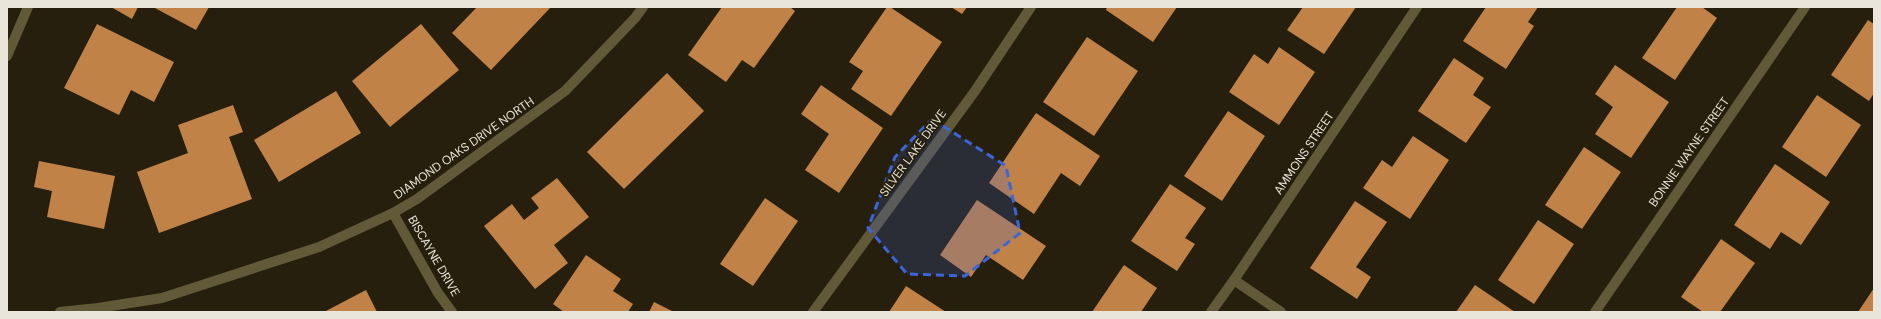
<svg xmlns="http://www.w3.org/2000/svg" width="1881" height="319" font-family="'DM Sans',sans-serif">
<rect width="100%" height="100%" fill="#261f0e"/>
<g fill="#c18248">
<path d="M 111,7 L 138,7 L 132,19 Z"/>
<path d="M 153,7 L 209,7 L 196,30 Z"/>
<path d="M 477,7 L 551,7 L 491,70 L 452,33 Z"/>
<path d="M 722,7 L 790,7 L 795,11 L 754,68 L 742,60 L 726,82 L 688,55 Z"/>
<path d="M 887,7 L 890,7 L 942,42 L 891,116 L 851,89 L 863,71 L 849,62 Z"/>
<path d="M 951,7 L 967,7 L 962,14 Z"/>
<path d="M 1107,7 L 1177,7 L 1153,42 L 1106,10 Z"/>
<path d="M 1303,7 L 1356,7 L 1324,54 L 1287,30 Z"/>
<path d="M 1486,7 L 1538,7 L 1528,22 L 1534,26 L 1506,69 L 1463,41 Z"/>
<path d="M 1677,7 L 1702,7 L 1717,18 L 1675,80 L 1642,58 Z"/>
<path d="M 1868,20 L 1874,24 L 1874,93 L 1869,101 L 1831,75 Z"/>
<path d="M 97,24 L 174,62 L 154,102 L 131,90 L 119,115 L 64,88 Z"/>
<path d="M 421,24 L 459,70 L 390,127 L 352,81 Z"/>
<path d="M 1087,37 L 1138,71 L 1094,136 L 1043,102 Z"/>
<path d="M 1279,47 L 1315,72 L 1279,125 L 1229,92 L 1254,54 L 1268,64 Z"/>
<path d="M 1454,58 L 1484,78 L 1473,95 L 1491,107 L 1466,143 L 1418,111 Z"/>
<path d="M 1615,65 L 1669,102 L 1631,158 L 1595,134 L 1613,107 L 1595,94 Z"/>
<path d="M 667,73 L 704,111 L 624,189 L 587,152 Z"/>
<path d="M 821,85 L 883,128 L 839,193 L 805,170 L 829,134 L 801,114 Z"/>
<path d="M 336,91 L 361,133 L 279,182 L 254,140 Z"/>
<path d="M 1817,95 L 1861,125 L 1826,177 L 1782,147 Z"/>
<path d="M 233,105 L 243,132 L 229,137 L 252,199 L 159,233 L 137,172 L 188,153 L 178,125 Z"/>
<path d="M 1228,111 L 1265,136 L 1222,201 L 1184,176 Z"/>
<path d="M 1036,113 L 1100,156 L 1080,186 L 1061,173 L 1034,214 L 989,183 Z"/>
<path d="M 1413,136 L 1449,160 L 1410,219 L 1363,188 L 1382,160 L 1392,167 Z"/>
<path d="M 1584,147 L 1621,172 L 1582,229 L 1545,205 Z"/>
<path d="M 39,161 L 115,176 L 104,229 L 47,217 L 52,191 L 34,187 Z"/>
<path d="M 1775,164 L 1830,202 L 1801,245 L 1781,232 L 1770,249 L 1734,225 Z"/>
<path d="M 557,178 L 589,217 L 554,245 L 568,263 L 535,289 L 484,226 L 512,204 L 524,220 L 539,208 L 531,198 Z"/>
<path d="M 1170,184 L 1206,208 L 1185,238 L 1195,244 L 1177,271 L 1131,241 Z"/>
<path d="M 765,198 L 798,221 L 753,286 L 720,264 Z"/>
<path d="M 977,200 L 1046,246 L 1023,280 L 986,255 L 971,277 L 940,255 Z"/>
<path d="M 1355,201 L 1387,222 L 1356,267 L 1371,277 L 1357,299 L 1310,268 Z"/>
<path d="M 1538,220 L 1574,244 L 1534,304 L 1498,280 Z"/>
<path d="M 1721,239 L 1755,263 L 1720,312 L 1703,312 L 1681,297 Z"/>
<path d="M 586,255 L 621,279 L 613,291 L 633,304 L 628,312 L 564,312 L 553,304 Z"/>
<path d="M 1124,265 L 1157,288 L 1141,312 L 1092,312 Z"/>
<path d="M 1475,285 L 1515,312 L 1456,312 Z"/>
<path d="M 906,286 L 946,312 L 889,312 Z"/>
<path d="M 1874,288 L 1874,312 L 1858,312 Z"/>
<path d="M 366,290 L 377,312 L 324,312 Z"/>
<path d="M 654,302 L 674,312 L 649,312 Z"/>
</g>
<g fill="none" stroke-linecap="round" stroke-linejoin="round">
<g stroke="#625939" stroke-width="10">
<path d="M 7,56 L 28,7"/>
<path d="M 393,213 L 438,293 L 452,312"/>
<path d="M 1234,280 L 1281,312"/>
<path d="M 60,312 L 98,308 L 162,298 L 319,247 L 393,213 L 417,199 L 565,91 L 635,18 L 643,7"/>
<path d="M 813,312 L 975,91 L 1031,7"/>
<path d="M 1211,312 L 1234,280 L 1417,7"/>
<path d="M 1595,312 L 1805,7"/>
</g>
</g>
<path fill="#3c65d8" fill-opacity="0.2" stroke="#3c65d8" stroke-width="3" stroke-dasharray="8 5" stroke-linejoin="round" d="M 932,119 L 1006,166 L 1020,233 L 965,276 L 907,274 L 868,228 L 895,157 Z"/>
<g text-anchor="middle" stroke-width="4" stroke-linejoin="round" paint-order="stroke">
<g font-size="12" fill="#eae5da" stroke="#261f0e">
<text transform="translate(464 148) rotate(-35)" y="4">DIAMOND OAKS DRIVE NORTH</text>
<text transform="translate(1689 152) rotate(-55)" y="4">BONNIE WAYNE STREET</text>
<text transform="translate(913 153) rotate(-54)" y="4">SILVER LAKE DRIVE</text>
<text transform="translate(1304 153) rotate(-56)" y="4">AMMONS STREET</text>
<text transform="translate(434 256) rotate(60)" y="4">BISCAYNE DRIVE</text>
</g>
</g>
<rect width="1881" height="319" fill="none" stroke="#eae5da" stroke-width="16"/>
</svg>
